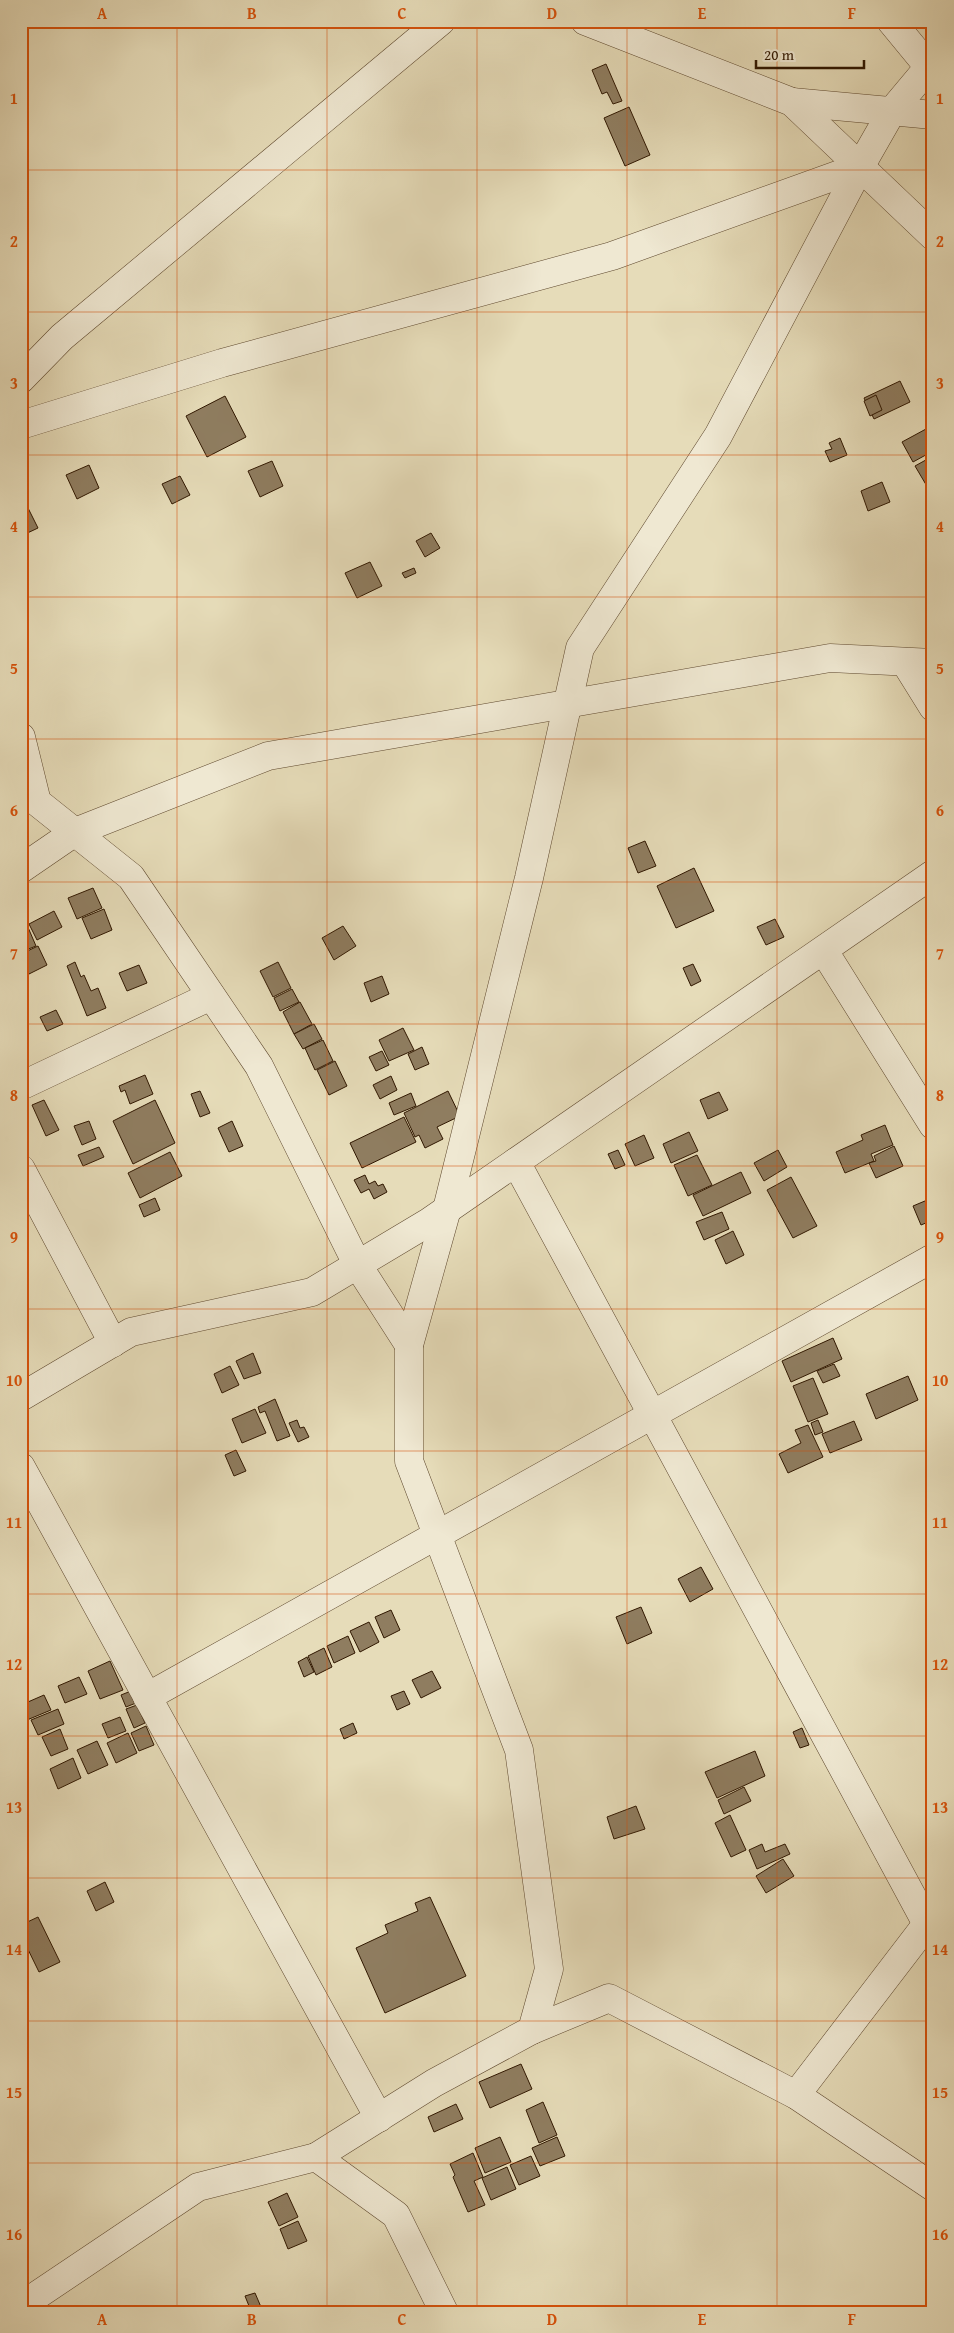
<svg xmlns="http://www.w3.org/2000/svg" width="954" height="2333" font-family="'Gentium Book Plus',serif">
<rect width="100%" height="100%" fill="#e6dcb9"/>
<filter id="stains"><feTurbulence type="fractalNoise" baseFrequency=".004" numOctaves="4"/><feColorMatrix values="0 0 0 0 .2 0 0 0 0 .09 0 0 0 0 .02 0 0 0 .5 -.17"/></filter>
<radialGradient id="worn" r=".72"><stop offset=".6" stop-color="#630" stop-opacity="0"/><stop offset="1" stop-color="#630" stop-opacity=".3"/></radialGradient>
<g fill="#8f7d60" stroke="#301700">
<path d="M 606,64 L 622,101 L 613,104 L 607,92 L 602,94 L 592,70 Z"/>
<path d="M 629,107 L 650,155 L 625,166 L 604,118 Z"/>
<path d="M 900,381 L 910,402 L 874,419 L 864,398 Z"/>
<path d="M 876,395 L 882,410 L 870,416 L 864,401 Z"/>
<path d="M 225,396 L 246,437 L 207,457 L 186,416 Z"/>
<path d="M 926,429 L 933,443 L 933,451 L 913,462 L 902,442 Z"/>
<path d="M 840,438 L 847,455 L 830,462 L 825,451 L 832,449 L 829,443 Z"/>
<path d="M 933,456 L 933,485 L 928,488 L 915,466 Z"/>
<path d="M 272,461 L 283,486 L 260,497 L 248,471 Z"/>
<path d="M 89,465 L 99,488 L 77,499 L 66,475 Z"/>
<path d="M 180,476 L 190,495 L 172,504 L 162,484 Z"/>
<path d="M 882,482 L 890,502 L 868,511 L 861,491 Z"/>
<path d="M 24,500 L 38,528 L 21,536 L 21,501 Z"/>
<path d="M 431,533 L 440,548 L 425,557 L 416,541 Z"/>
<path d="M 370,562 L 382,586 L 357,598 L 345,573 Z"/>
<path d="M 414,568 L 416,573 L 405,578 L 402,573 Z"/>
<path d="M 645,841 L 656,866 L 638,873 L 628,848 Z"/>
<path d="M 694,868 L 714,911 L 676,928 L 657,886 Z"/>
<path d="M 93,888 L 102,908 L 77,919 L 68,898 Z"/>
<path d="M 104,909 L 112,930 L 91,939 L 82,918 Z"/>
<path d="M 54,911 L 62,927 L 37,940 L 29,924 Z"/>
<path d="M 775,919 L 784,937 L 766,945 L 757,927 Z"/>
<path d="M 27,925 L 36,946 L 21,952 L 21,927 Z"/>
<path d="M 343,926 L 356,946 L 334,960 L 322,938 Z"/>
<path d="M 38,946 L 47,965 L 29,974 L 21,954 Z"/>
<path d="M 75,962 L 81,977 L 84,975 L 91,991 L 98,988 L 106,1008 L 87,1016 L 67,966 Z"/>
<path d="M 278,962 L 291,988 L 273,997 L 260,971 Z"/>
<path d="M 693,964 L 701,981 L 691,986 L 683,968 Z"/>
<path d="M 139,965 L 147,983 L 127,991 L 119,973 Z"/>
<path d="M 382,976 L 389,994 L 371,1002 L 364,983 Z"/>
<path d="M 292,989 L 299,1002 L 280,1011 L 274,998 Z"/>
<path d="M 300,1002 L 312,1024 L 294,1034 L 283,1012 Z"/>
<path d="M 56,1010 L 63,1024 L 47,1031 L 40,1017 Z"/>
<path d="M 314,1024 L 322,1039 L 303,1049 L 294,1034 Z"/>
<path d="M 403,1028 L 414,1050 L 389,1061 L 379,1040 Z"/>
<path d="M 323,1040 L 333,1061 L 315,1070 L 305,1048 Z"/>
<path d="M 422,1047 L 429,1064 L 415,1070 L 408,1054 Z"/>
<path d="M 382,1051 L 389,1065 L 376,1071 L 369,1057 Z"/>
<path d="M 335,1061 L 347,1086 L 329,1095 L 317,1070 Z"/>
<path d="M 145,1075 L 153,1094 L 130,1104 L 125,1090 L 121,1092 L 119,1086 Z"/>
<path d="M 391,1076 L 397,1090 L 380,1099 L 373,1085 Z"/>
<path d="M 200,1091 L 210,1113 L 200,1117 L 191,1094 Z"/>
<path d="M 448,1091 L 460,1116 L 437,1127 L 443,1139 L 425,1148 L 419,1135 L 415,1137 L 404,1113 Z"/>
<path d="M 719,1092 L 728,1110 L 708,1119 L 700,1100 Z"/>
<path d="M 411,1093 L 416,1106 L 394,1115 L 389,1103 Z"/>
<path d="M 44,1100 L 59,1130 L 46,1136 L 32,1105 Z"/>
<path d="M 155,1100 L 175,1143 L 133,1164 L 113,1121 Z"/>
<path d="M 404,1117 L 416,1142 L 362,1168 L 350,1143 Z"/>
<path d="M 89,1121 L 96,1139 L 82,1145 L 74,1126 Z"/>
<path d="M 232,1121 L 243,1146 L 229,1152 L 218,1128 Z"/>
<path d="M 885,1125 L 893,1145 L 871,1154 L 874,1161 L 845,1173 L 836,1152 L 863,1140 L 861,1135 Z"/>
<path d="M 689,1132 L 698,1151 L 671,1163 L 663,1144 Z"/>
<path d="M 644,1135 L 654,1158 L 635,1166 L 625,1144 Z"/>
<path d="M 894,1146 L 903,1166 L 876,1178 L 869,1163 L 876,1161 L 874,1156 Z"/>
<path d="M 99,1147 L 104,1157 L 83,1166 L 78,1155 Z"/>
<path d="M 618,1150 L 625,1165 L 615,1169 L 608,1154 Z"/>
<path d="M 778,1150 L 787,1167 L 764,1181 L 754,1163 Z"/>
<path d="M 170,1152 L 182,1176 L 140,1198 L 128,1173 Z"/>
<path d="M 697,1155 L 712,1185 L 688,1196 L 674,1165 Z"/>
<path d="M 741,1172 L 751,1193 L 703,1216 L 693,1195 Z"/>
<path d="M 365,1175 L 369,1184 L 375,1181 L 378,1186 L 383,1184 L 387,1192 L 374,1199 L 369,1189 L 361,1193 L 354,1180 Z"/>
<path d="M 791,1177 L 817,1226 L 793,1238 L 767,1190 Z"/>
<path d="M 155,1198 L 160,1210 L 144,1217 L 139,1205 Z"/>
<path d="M 932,1198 L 933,1220 L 921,1225 L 913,1206 Z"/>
<path d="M 722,1212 L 729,1229 L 704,1240 L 696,1222 Z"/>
<path d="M 733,1231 L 744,1255 L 726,1264 L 715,1240 Z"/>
<path d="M 833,1338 L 842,1359 L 791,1382 L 782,1361 Z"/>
<path d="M 253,1353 L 261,1373 L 244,1379 L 236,1361 Z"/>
<path d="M 834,1364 L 840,1376 L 823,1383 L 817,1371 Z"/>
<path d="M 230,1366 L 239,1385 L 222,1393 L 214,1374 Z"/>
<path d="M 908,1376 L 918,1400 L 876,1419 L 866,1394 Z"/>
<path d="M 813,1378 L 828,1414 L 808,1422 L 793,1386 Z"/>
<path d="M 275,1399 L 290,1436 L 277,1441 L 265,1411 L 260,1413 L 258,1407 Z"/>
<path d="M 255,1409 L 266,1433 L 242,1443 L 232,1419 Z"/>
<path d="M 297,1420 L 300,1428 L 304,1427 L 309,1437 L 298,1442 L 289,1423 Z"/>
<path d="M 818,1420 L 823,1432 L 815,1435 L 811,1423 Z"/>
<path d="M 854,1421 L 862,1440 L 830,1453 L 822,1434 Z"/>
<path d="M 808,1425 L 823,1457 L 788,1473 L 779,1454 L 801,1443 L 795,1430 Z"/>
<path d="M 236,1450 L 246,1471 L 234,1476 L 225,1455 Z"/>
<path d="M 701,1567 L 713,1589 L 690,1602 L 678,1579 Z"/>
<path d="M 641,1607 L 652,1633 L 627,1644 L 616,1617 Z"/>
<path d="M 391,1610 L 400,1630 L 384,1638 L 375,1617 Z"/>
<path d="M 369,1622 L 379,1642 L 360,1652 L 350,1631 Z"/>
<path d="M 348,1636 L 355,1653 L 334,1663 L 327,1646 Z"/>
<path d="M 324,1648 L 332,1667 L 316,1675 L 308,1656 Z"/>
<path d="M 307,1657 L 314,1672 L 304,1677 L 298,1662 Z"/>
<path d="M 110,1661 L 123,1690 L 100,1699 L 88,1671 Z"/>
<path d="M 432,1671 L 441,1688 L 421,1698 L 412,1680 Z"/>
<path d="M 79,1677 L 87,1694 L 65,1703 L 58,1686 Z"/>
<path d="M 131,1691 L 136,1703 L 126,1707 L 121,1695 Z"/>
<path d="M 404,1691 L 410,1704 L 397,1710 L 391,1696 Z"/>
<path d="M 44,1695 L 51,1710 L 27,1720 L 21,1705 Z"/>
<path d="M 137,1705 L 145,1723 L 134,1728 L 126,1709 Z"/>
<path d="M 58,1709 L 64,1724 L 38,1735 L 31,1720 Z"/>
<path d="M 120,1717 L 126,1731 L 108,1738 L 102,1724 Z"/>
<path d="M 353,1723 L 357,1733 L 344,1739 L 340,1729 Z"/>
<path d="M 146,1726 L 154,1745 L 139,1751 L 131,1733 Z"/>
<path d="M 802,1728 L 809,1745 L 800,1748 L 793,1732 Z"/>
<path d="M 60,1729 L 68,1749 L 51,1756 L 42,1737 Z"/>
<path d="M 128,1733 L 137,1753 L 116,1763 L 107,1743 Z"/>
<path d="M 97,1741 L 108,1765 L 88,1774 L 77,1750 Z"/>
<path d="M 755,1751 L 765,1776 L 717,1798 L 705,1772 Z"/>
<path d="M 73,1758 L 81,1778 L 58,1789 L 50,1769 Z"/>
<path d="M 744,1787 L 751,1801 L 724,1814 L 718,1800 Z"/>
<path d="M 636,1806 L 645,1829 L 614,1839 L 607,1817 Z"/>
<path d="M 730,1815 L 746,1850 L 731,1857 L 715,1823 Z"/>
<path d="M 762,1844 L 765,1852 L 785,1844 L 790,1854 L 757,1869 L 749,1850 Z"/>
<path d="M 783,1859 L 794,1876 L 766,1893 L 756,1876 Z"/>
<path d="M 105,1882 L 114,1902 L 96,1911 L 87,1891 Z"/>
<path d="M 430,1897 L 466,1976 L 385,2013 L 356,1948 L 388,1933 L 385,1925 L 418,1911 L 415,1903 Z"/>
<path d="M 38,1917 L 60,1962 L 39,1972 L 21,1935 L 21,1925 Z"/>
<path d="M 521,2064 L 532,2089 L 490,2108 L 479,2082 Z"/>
<path d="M 543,2102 L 557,2135 L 539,2143 L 526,2110 Z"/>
<path d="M 456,2104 L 463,2119 L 434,2132 L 428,2117 Z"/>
<path d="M 500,2137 L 511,2162 L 485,2173 L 475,2148 Z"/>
<path d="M 557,2137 L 565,2156 L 540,2166 L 532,2148 Z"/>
<path d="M 473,2153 L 483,2177 L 474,2181 L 485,2205 L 468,2212 L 453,2177 L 455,2175 L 450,2164 Z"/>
<path d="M 531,2156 L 540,2176 L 519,2185 L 510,2165 Z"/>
<path d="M 507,2167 L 516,2189 L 491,2200 L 482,2178 Z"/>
<path d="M 287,2193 L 298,2217 L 279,2226 L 268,2202 Z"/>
<path d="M 298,2221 L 307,2241 L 288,2249 L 280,2229 Z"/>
<path d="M 255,2293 L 261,2307 L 251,2311 L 245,2296 Z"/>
</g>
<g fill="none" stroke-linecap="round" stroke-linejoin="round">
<defs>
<g id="minor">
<path d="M 585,21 L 792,102 L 933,236"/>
<path d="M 891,21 L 933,72"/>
<path d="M 792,102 L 933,115"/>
<path d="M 21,379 L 62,337 L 441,21"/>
<path d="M 21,425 L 222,363 L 612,256 L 860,167"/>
<path d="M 905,662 L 933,707"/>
<path d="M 21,737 L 37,802 L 131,877 L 259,1066 L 357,1264 L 409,1345"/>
<path d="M 21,869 L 75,832 L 268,756 L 830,658 L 933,663"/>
<path d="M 824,951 L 933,1125"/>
<path d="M 21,1086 L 211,996"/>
<path d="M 516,1162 L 927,1924"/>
<path d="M 21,1169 L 113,1343"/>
<path d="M 21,1397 L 131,1332 L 312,1292 L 429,1222 L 933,874"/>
<path d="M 21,1467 L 379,2118"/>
<path d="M 147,1697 L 933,1258"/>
<path d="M 532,2030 L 609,1998 L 796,2095 L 933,2187"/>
<path d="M 796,2095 L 933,1916"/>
<path d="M 316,2157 L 434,2083 L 532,2030 L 549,1969 L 519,1750 L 409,1461 L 409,1345 L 447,1209 L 529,878 L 580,648 L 718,436 L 860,167 L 892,111 L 933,62"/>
<path d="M 21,2306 L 198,2187 L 316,2157 L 396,2215 L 444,2312"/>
</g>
</defs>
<use href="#minor" stroke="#5e482e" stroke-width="29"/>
<use href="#minor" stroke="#efe8d2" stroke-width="28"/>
</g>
<path fill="none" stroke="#d6520b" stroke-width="1" stroke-opacity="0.55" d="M 177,21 L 177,2312M 327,21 L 327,2312M 477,21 L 477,2312M 627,21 L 627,2312M 777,21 L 777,2312M 21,170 L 933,170M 21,312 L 933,312M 21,455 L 933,455M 21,597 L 933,597M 21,739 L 933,739M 21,882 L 933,882M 21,1024 L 933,1024M 21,1166 L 933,1166M 21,1309 L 933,1309M 21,1451 L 933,1451M 21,1594 L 933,1594M 21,1736 L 933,1736M 21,1878 L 933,1878M 21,2021 L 933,2021M 21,2163 L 933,2163"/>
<rect width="954" height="2333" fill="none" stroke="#e6dcb9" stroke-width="55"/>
<path d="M756 60v8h108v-8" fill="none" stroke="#301700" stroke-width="2.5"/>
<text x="764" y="60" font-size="15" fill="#301700" stroke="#efe8d2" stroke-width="4" paint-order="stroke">20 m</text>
<rect x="28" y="28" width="898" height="2278" fill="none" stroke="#d6520b" stroke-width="2"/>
<g font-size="16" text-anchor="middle" font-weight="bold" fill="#d6520b">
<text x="102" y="19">A</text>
<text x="252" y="19">B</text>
<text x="402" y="19">C</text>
<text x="552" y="19">D</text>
<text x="702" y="19">E</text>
<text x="852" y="19">F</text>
<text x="14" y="104">1</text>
<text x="940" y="104">1</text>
<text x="14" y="247">2</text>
<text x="940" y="247">2</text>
<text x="14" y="389">3</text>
<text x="940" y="389">3</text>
<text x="14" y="532">4</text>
<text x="940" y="532">4</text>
<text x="14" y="674">5</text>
<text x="940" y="674">5</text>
<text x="14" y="816">6</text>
<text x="940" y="816">6</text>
<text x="14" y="959">7</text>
<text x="940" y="959">7</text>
<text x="14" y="1101">8</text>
<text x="940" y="1101">8</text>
<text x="14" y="1243">9</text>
<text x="940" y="1243">9</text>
<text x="14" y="1386">10</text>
<text x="940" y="1386">10</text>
<text x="14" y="1528">11</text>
<text x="940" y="1528">11</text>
<text x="14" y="1670">12</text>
<text x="940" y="1670">12</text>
<text x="14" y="1813">13</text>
<text x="940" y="1813">13</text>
<text x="14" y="1955">14</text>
<text x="940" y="1955">14</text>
<text x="14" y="2098">15</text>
<text x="940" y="2098">15</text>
<text x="14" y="2240">16</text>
<text x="940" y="2240">16</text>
<text x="102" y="2325">A</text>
<text x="252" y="2325">B</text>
<text x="402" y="2325">C</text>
<text x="552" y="2325">D</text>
<text x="702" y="2325">E</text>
<text x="852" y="2325">F</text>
</g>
<rect width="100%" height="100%" filter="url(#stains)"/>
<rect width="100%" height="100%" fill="url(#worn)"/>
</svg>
